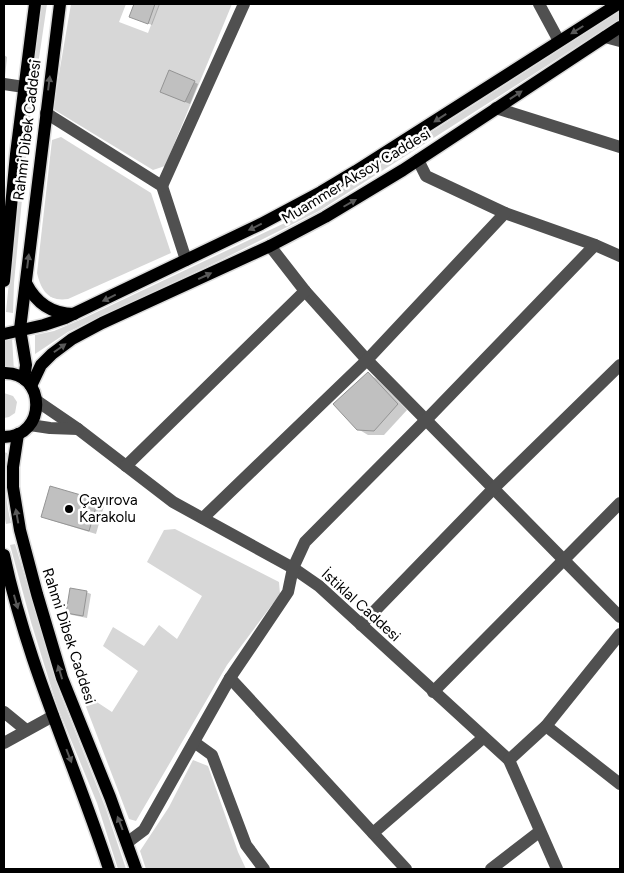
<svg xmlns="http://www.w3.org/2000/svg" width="624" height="873" font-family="Figtree,sans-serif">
<rect width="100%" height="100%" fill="#fff"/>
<g fill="#d7d7d7">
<path d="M 42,4 L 47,4 L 29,126 L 14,283 L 13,313 L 6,312 L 26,111 Z"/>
<path d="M 71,4 L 126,4 L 119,22 L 148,33 L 159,4 L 232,4 L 165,166 L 153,170 L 53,109 Z"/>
<path d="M 620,11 L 620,19 L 319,211 L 219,261 L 68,332 L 35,354 L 35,335 L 54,331 L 82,319 L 287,222 L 341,190 Z"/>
<path d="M 61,137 L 151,193 L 171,253 L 68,299 C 48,302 41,290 37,273 L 52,140 Z"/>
<path d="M 12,338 L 14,371 L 4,371 L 4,339 Z"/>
<path d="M 4,393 L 13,396 L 17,402 L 15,413 L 9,417 L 4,418 Z"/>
<path d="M 4,452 L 7,453 C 4,477 5,499 11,523 L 6,524 L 4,514 Z"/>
<path d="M 175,529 L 279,582 L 280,594 L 227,665 L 136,821 L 129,819 L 80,691 L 112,712 L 138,671 L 103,646 L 113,627 L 144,646 L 159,625 L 177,639 L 202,596 L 147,562 L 164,530 Z"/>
<path d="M 15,544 L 60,693 L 106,809 L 126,869 L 118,869 L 97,803 L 57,706 L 31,622 L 10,545 Z"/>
<path d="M 193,760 L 208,766 L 238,852 L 246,869 L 146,869 L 140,851 L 169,807 Z"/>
</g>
<g fill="#0003">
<path d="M 135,4 L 160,4 L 152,25 L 131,17 Z"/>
<path d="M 4,55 L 7,57 L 5,77 L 4,76 Z"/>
<path d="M 194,82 L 198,84 L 190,104 L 166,94 Z"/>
<path d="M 368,374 L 377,379 L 407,410 L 384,435 L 368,435 L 358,429 Z"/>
<path d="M 97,502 L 104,506 L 96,534 L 50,520 L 43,516 Z"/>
<path d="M 86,592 L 91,594 L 87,618 L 72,615 L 67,613 Z"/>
</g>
<g fill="#c0c0c0" stroke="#949494">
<path d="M 134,4 L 155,4 L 148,24 L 129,17 Z"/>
<path d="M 169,70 L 195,81 L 185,102 L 160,92 Z"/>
<path d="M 368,372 L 398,404 L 374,431 L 357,430 L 333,404 Z"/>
<path d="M 50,486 L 98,500 L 89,531 L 41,517 Z"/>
<path d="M 70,588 L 87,591 L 83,616 L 66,613 Z"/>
</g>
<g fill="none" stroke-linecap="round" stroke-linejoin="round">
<defs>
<g id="major">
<path d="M 4,281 L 16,154 L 35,4"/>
<path d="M 26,283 C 36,303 52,314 74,314"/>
<path d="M 4,334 L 44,325 L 65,318 L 261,224 L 321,192 L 356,171 L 618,4"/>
<path d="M 4,373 C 47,372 47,437 4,437"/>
<path d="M 24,379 L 26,365 L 20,329 L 60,4"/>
<path d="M 31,386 L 41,365 L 52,354 L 72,339 L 102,323 L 270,246 L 325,217 L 403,170 L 620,27"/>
<path d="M 18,434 L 13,467 L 13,487 L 20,530 L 37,594 L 62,678 L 110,797 L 136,869"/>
<path d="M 4,555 C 27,664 75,765 109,869"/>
</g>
</defs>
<use href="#major" stroke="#dbdbdb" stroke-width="15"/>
<g stroke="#505050" stroke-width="12">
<path d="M 539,4 L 559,41"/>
<path d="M 605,37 L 620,41"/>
<path d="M 4,84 L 24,87"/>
<path d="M 496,108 L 620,147"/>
<path d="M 46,113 L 162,186 L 186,260"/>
<path d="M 418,160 L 426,176 L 505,213 L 595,245 L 620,256"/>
<path d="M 162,186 L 244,4"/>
<path d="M 270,246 L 305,291 L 367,360 L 620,617"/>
<path d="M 37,401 L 78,429 L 173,502 L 293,568 L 319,586 L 509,760 L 557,869"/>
<path d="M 30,425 L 50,428 L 78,429"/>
<path d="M 126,466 L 305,291"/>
<path d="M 203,518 L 367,360 L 505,213"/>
<path d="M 361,625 L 494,488 L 620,365"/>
<path d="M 230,678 L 406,869"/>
<path d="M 433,692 L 620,503"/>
<path d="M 4,712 L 26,730"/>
<path d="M 546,726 L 620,784"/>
<path d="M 194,742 L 212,755 L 246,845 L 264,869"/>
<path d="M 4,743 L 53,716"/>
<path d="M 509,760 L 546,726 L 620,634"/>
<path d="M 373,833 L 483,738"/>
<path d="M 128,842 L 144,830 L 230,678 L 288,592 L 293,568 L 305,542 L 426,420 L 595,245"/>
<path d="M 491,869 L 539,832"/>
</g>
<use href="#major" stroke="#000" stroke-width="12"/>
</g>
<defs><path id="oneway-solid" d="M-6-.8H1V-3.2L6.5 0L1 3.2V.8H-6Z" transform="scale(1.25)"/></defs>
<g fill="#595959">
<use href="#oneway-solid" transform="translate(577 30) rotate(148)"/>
<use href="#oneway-solid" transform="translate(49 83) rotate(-83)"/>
<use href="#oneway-solid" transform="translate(516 95) rotate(-33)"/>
<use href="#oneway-solid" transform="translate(440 118) rotate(147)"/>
<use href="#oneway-solid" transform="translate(350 203) rotate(-30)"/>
<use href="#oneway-solid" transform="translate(255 227) rotate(154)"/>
<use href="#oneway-solid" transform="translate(28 261) rotate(-83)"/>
<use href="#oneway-solid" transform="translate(205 276) rotate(-25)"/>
<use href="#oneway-solid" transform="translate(109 298) rotate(154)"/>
<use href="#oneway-solid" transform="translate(60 348) rotate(-35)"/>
<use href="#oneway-solid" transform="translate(17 516) rotate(-100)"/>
<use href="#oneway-solid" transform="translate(16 602) rotate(74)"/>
<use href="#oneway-solid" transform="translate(60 672) rotate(-107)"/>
<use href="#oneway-solid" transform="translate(69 756) rotate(69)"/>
<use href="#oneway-solid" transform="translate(120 823) rotate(-111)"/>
</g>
<circle fill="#000" stroke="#fff" stroke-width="2" cx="69" cy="509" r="5"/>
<g text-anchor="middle" stroke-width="5" stroke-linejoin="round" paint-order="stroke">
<g font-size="15" fill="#000" stroke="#fff">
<text transform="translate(27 130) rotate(-83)" y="5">Rahmi Dibek Caddesi</text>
<text transform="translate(356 176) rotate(-31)" y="5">Muammer Aksoy Caddesi</text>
<text transform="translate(361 605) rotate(42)" y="5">İstiklal Caddesi</text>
<text transform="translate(69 636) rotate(72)" y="5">Rahmi Dibek Caddesi</text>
</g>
<g font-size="15" fill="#000" stroke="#fff" text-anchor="start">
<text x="79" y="505">Çayırova<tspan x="79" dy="17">Karakolu</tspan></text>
</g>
</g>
<rect width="624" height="873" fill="none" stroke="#000000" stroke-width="10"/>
</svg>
